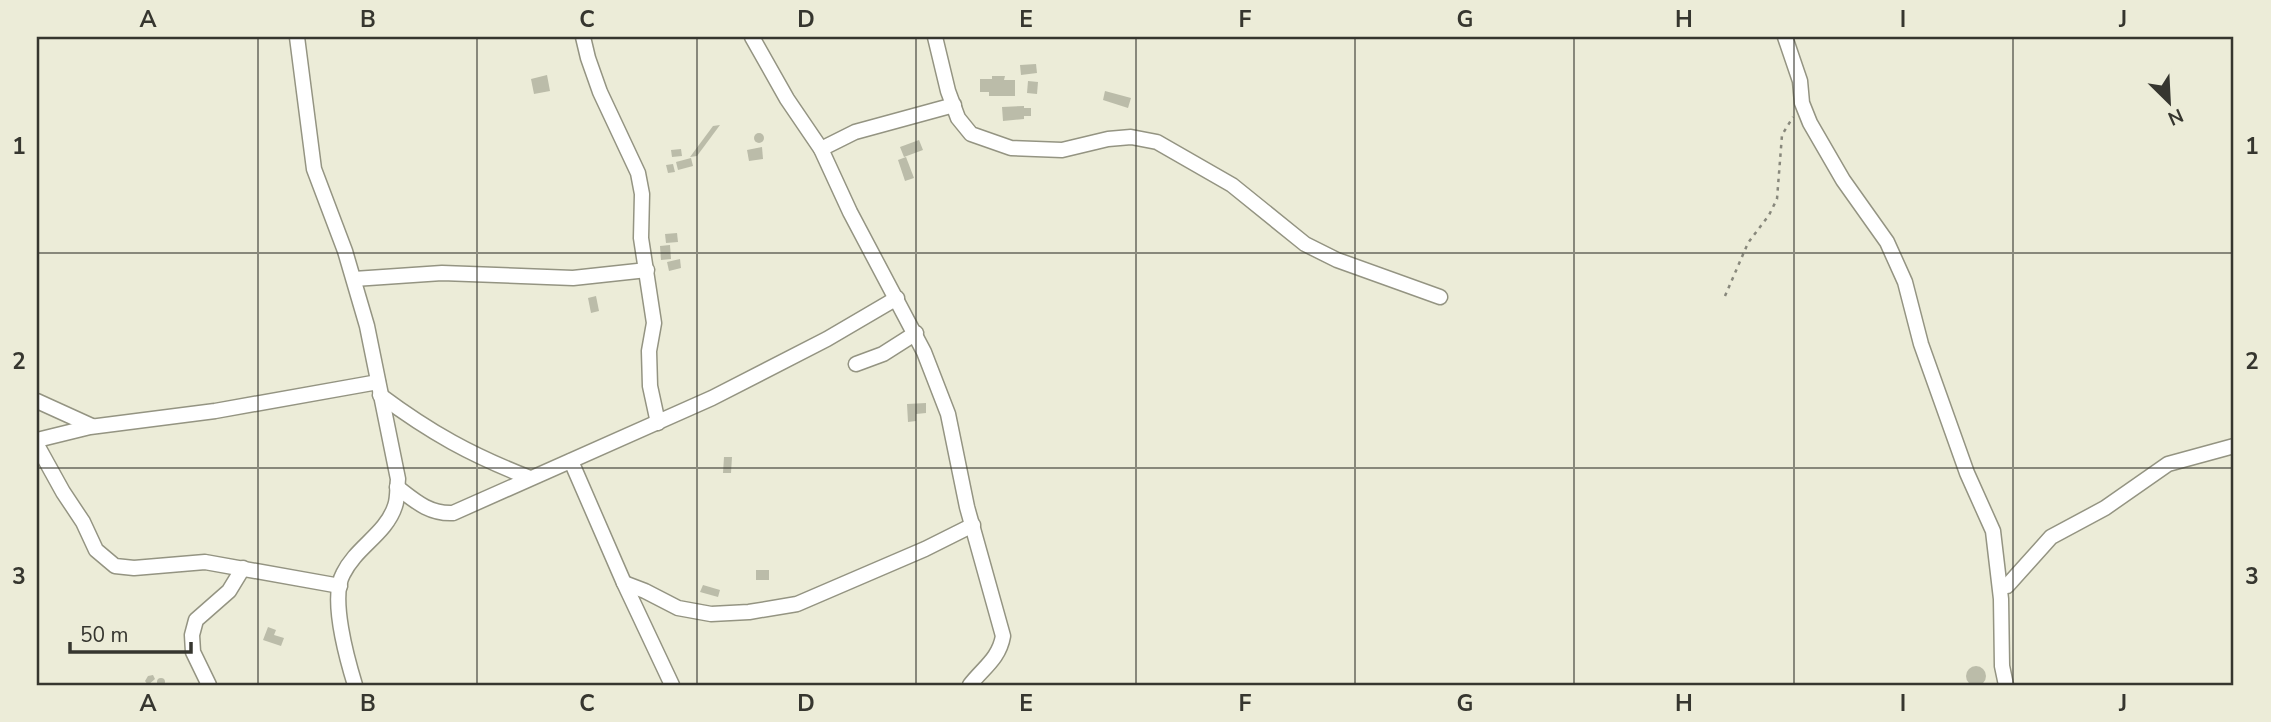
<svg xmlns="http://www.w3.org/2000/svg" width="2271" height="722" font-family="'Nunito Sans',sans-serif">
<rect width="100%" height="100%" fill="#ececd8"/>
<g fill="#bbbca9">
<path d="M 1036,64 L 1037,73 L 1021,75 L 1020,65 Z"/>
<path d="M 547,75 L 550,91 L 534,94 L 531,79 Z"/>
<path d="M 992,76 L 1005,76 L 1004,80 L 1015,80 L 1015,96 L 989,96 L 989,92 L 980,92 L 980,79 L 992,79 Z"/>
<path d="M 1028,81 L 1038,82 L 1037,94 L 1027,93 Z"/>
<path d="M 1105,91 L 1131,98 L 1128,108 L 1103,100 Z"/>
<path d="M 1024,106 L 1024,108 L 1031,108 L 1031,116 L 1024,116 L 1024,119 L 1003,121 L 1002,107 Z"/>
<path d="M 720,125 L 697,156 L 690,157 L 713,126 Z"/>
<circle cx="759" cy="138" r="5"/>
<path d="M 919,140 L 923,150 L 904,157 L 900,147 Z"/>
<path d="M 762,147 L 763,159 L 749,161 L 747,150 Z"/>
<path d="M 681,149 L 682,156 L 672,157 L 671,150 Z"/>
<path d="M 906,157 L 914,178 L 905,181 L 898,160 Z"/>
<path d="M 691,158 L 693,166 L 678,170 L 676,162 Z"/>
<path d="M 673,164 L 675,172 L 668,173 L 666,165 Z"/>
<path d="M 677,233 L 678,242 L 666,243 L 665,234 Z"/>
<path d="M 670,245 L 671,259 L 661,260 L 660,246 Z"/>
<path d="M 680,259 L 681,268 L 669,271 L 667,262 Z"/>
<path d="M 596,296 L 599,311 L 591,313 L 588,298 Z"/>
<path d="M 926,403 L 926,413 L 916,414 L 916,421 L 908,422 L 907,404 Z"/>
<path d="M 724,457 L 732,457 L 731,473 L 723,473 Z"/>
<rect x="756" y="570" width="13" height="10"/>
<path d="M 703,585 L 720,590 L 718,597 L 700,592 Z"/>
<path d="M 268,627 L 276,630 L 274,635 L 284,638 L 281,646 L 263,640 Z"/>
<circle cx="1976" cy="676" r="10"/>
<path d="M 153,675 L 155,679 L 148,685 L 145,681 L 148,676 Z"/>
<circle cx="161" cy="682" r="4"/>
</g>
<g fill="none" stroke-linecap="round" stroke-linejoin="round">
<defs>
<g id="minor">
<path d="M 297,37 L 314,169 L 345,251 L 367,326 L 398,479 C 397,487 398,498 395,506 C 386,534 356,547 343,574 C 330,598 347,659 355,685"/>
<path d="M 583,37 L 588,58 L 600,92 L 638,173 L 642,194 L 641,238 L 654,323 L 649,351 L 650,386 L 658,423"/>
<path d="M 752,37 L 787,99 L 821,149 L 850,212 L 924,352 L 948,414 L 967,507 L 1003,636 C 999,659 983,668 970,685"/>
<path d="M 935,37 L 948,91 L 958,118 L 971,134 L 1011,148 L 1062,150 L 1108,139 L 1131,137 L 1157,142 L 1232,185 L 1305,244 L 1337,260 L 1440,297"/>
<path d="M 1785,37 L 1800,81 L 1802,103 L 1810,123 L 1843,180 L 1887,242 L 1905,282 L 1921,344 L 1967,473 L 1993,531 L 2001,599 L 2002,666 L 2006,685"/>
<path d="M 821,149 L 855,132 L 954,105"/>
<path d="M 354,279 L 442,273 L 573,278 L 647,270"/>
<path d="M 856,364 L 883,354 L 916,333"/>
<path d="M 380,395 C 431,433 471,455 530,478"/>
<path d="M 37,401 L 92,426"/>
<path d="M 37,440 L 90,427 L 215,411 L 378,382"/>
<path d="M 37,445 L 63,492 L 83,522 L 96,550 L 115,566 L 134,568 L 205,562 L 340,586"/>
<path d="M 571,461 L 624,583 L 672,685"/>
<path d="M 397,487 C 415,501 429,514 453,513 L 712,398 L 827,339 L 897,298"/>
<path d="M 624,583 L 645,591 L 678,608 L 711,614 L 749,612 L 797,604 L 925,549 L 973,525"/>
<path d="M 2007,586 L 2051,537 L 2105,508 L 2168,464 L 2234,446"/>
<path d="M 209,685 L 193,652 L 192,635 L 196,620 L 229,591 L 243,568"/>
</g>
</defs>
<use href="#minor" stroke="#949482" stroke-width="17"/>
<path stroke="#88887c" stroke-width="2.5" stroke-dasharray="3.5 5" stroke-linecap="butt" d="M 1725,296 L 1748,243 L 1769,215 L 1777,199 L 1782,135 L 1793,117"/>
<use href="#minor" stroke="#fff" stroke-width="14"/>
</g>
<path fill="none" stroke="#36362f" stroke-width="2" stroke-opacity="0.55" d="M 258,37 L 258,685M 477,37 L 477,685M 697,37 L 697,685M 916,37 L 916,685M 1136,37 L 1136,685M 1355,37 L 1355,685M 1574,37 L 1574,685M 1794,37 L 1794,685M 2013,37 L 2013,685M 37,253 L 2234,253M 37,468 L 2234,468"/>
<rect width="2271" height="722" fill="none" stroke="#ececd8" stroke-width="77"/>
<g transform="translate(2169 102) rotate(156)" stroke="#ececd8" stroke-width="5" paint-order="stroke">
<path d="M0-5L12 26L0 18L-12 26Z" fill="#36362f"/>
<text y="-10" font-size="19" font-weight="bold" text-anchor="middle" fill="#36362f">N</text>
</g>
<path d="M70 642v10h121v-10" fill="none" stroke="#36362f" stroke-width="3.5"/>
<text x="80" y="642" font-size="21" fill="#36362f" stroke="#ececd8" stroke-width="5" paint-order="stroke">50 m</text>
<rect x="38" y="38" width="2194" height="646" fill="none" stroke="#36362f" stroke-width="2.5"/>
<g font-size="23" text-anchor="middle" font-weight="bold" fill="#36362f">
<text x="148" y="27">A</text>
<text x="368" y="27">B</text>
<text x="587" y="27">C</text>
<text x="806" y="27">D</text>
<text x="1026" y="27">E</text>
<text x="1245" y="27">F</text>
<text x="1465" y="27">G</text>
<text x="1684" y="27">H</text>
<text x="1903" y="27">I</text>
<text x="2123" y="27">J</text>
<text x="19" y="154">1</text>
<text x="2252" y="154">1</text>
<text x="19" y="369">2</text>
<text x="2252" y="369">2</text>
<text x="19" y="584">3</text>
<text x="2252" y="584">3</text>
<text x="148" y="711">A</text>
<text x="368" y="711">B</text>
<text x="587" y="711">C</text>
<text x="806" y="711">D</text>
<text x="1026" y="711">E</text>
<text x="1245" y="711">F</text>
<text x="1465" y="711">G</text>
<text x="1684" y="711">H</text>
<text x="1903" y="711">I</text>
<text x="2123" y="711">J</text>
</g>
</svg>
